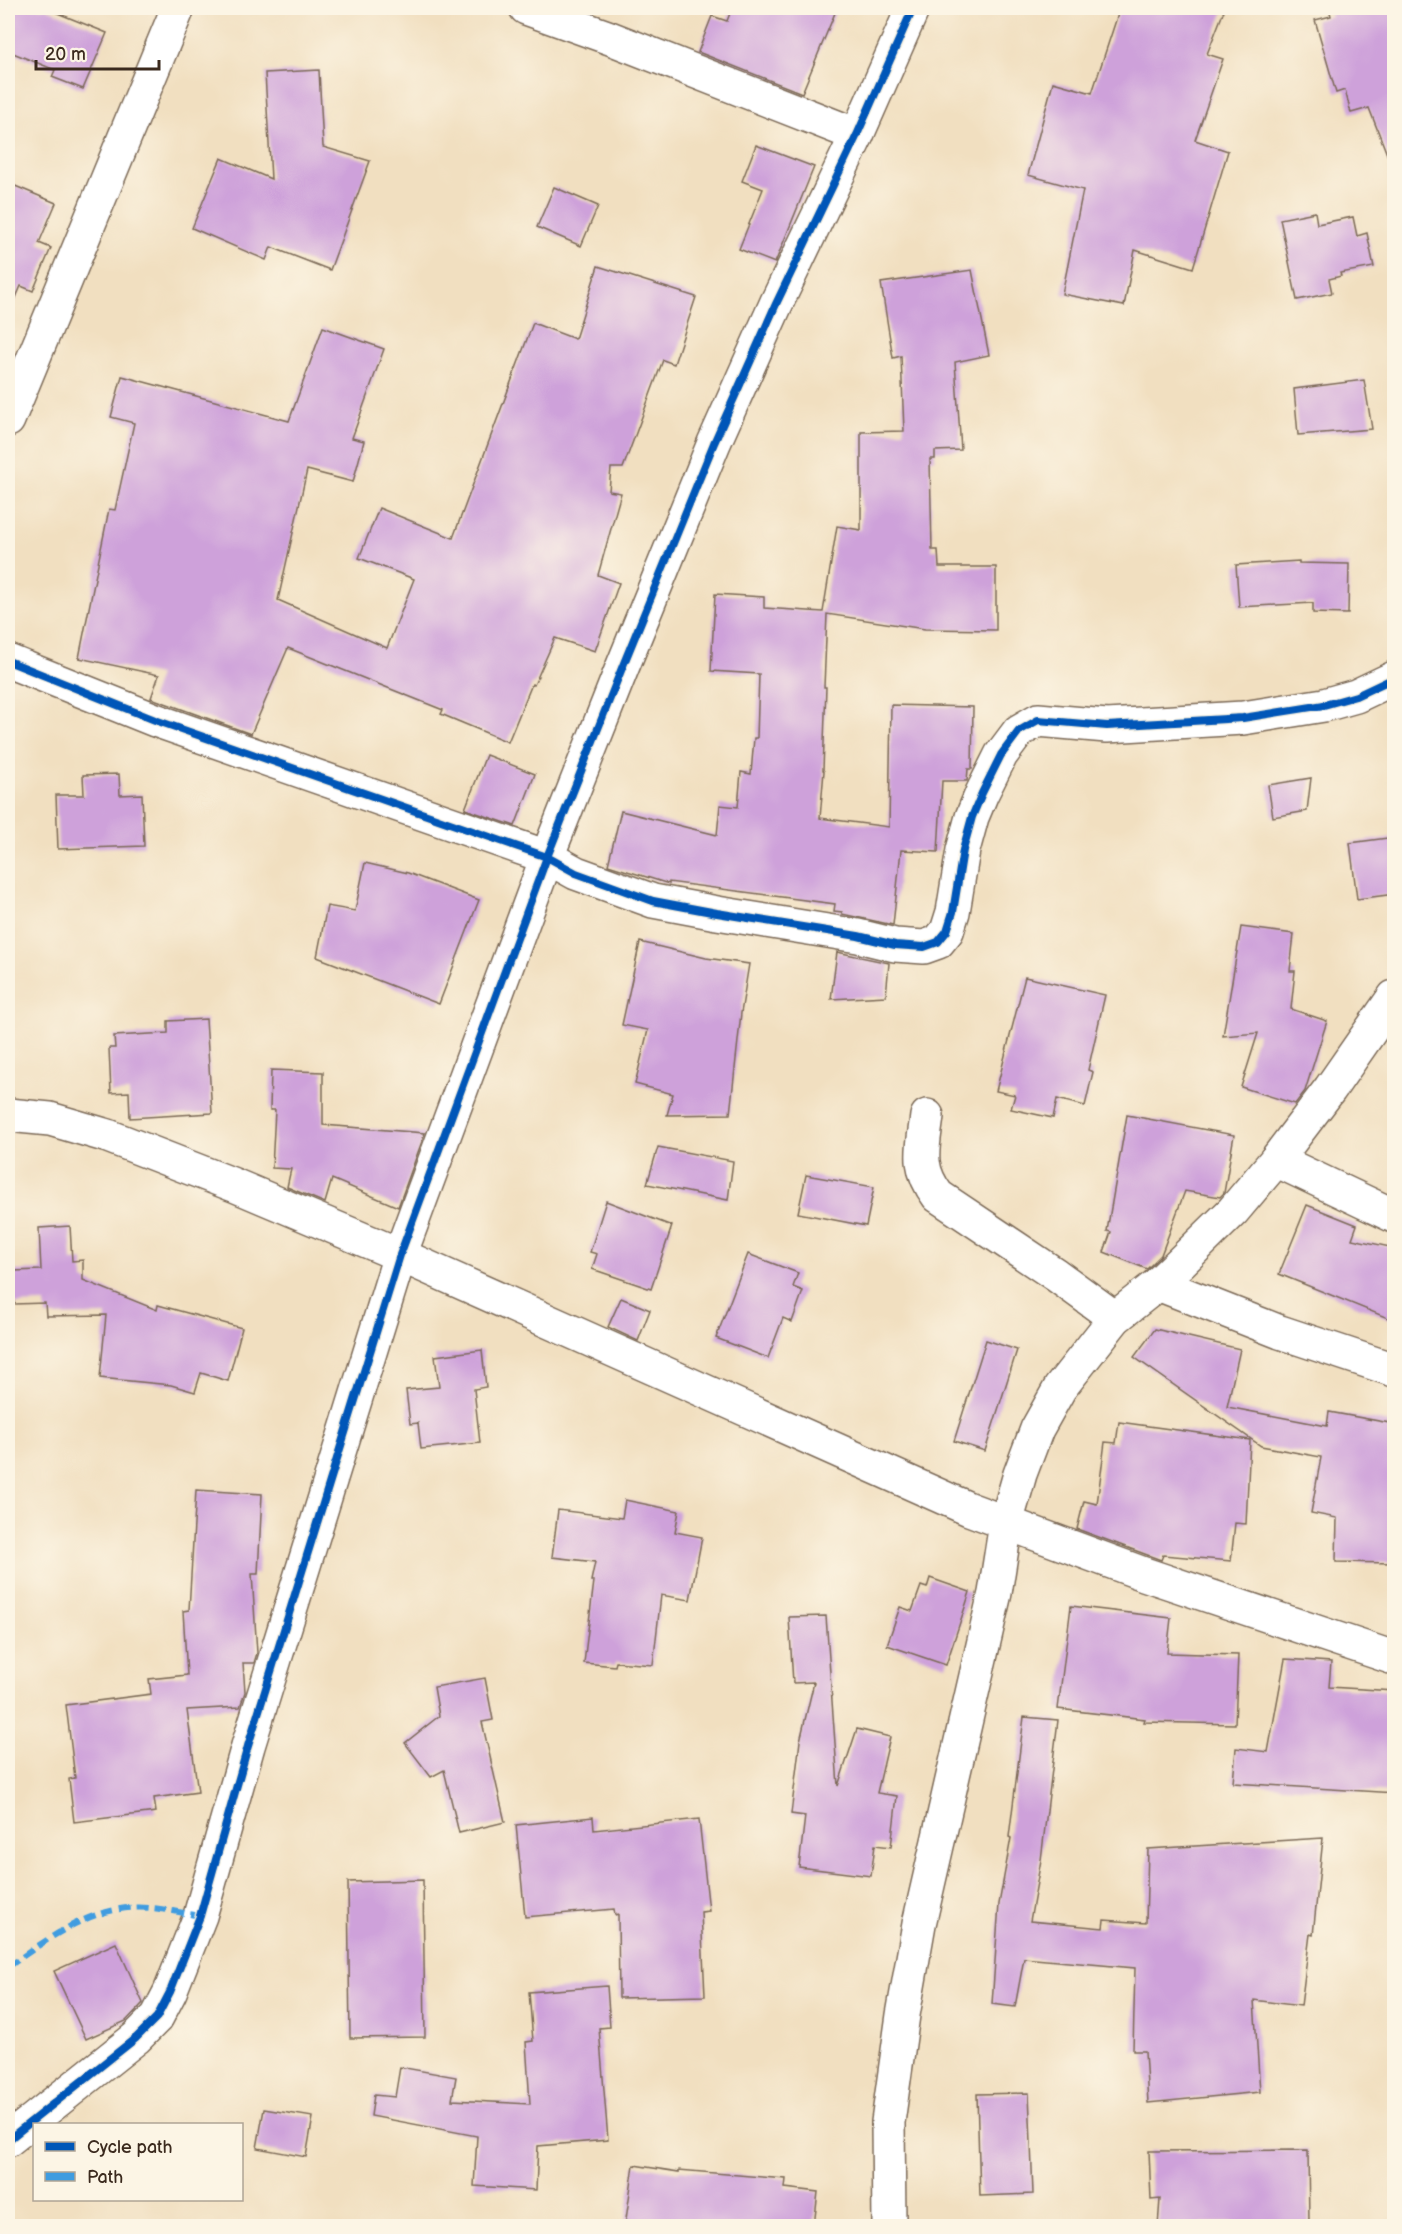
<svg xmlns="http://www.w3.org/2000/svg" width="1402" height="2234" font-family="'Balsamiq Sans',sans-serif">
<rect width="100%" height="100%" fill="#fcf5e5"/>
<filter id="ink" filterUnits="userSpaceOnUse"><feTurbulence type="fractalNoise" baseFrequency=".0167" numOctaves="2"/><feDisplacementMap in="SourceGraphic" scale="12" xChannelSelector="R" yChannelSelector="G"/><feConvolveMatrix kernelMatrix="1 2 1 2 8 2 1 2 1" color-interpolation-filters="sRGB"/></filter>
<filter id="wash" filterUnits="userSpaceOnUse"><feTurbulence type="fractalNoise" baseFrequency=".008" numOctaves="4" result="noise"/><feDisplacementMap in="SourceGraphic" scale="24" xChannelSelector="R" yChannelSelector="G"/><feGaussianBlur stdDeviation="1.35" result="paint"/><feColorMatrix in="noise" values="0 0 0 0 0 0 0 0 0 0 0 0 0 0 0 0 0 1.4 0 .05"/><feComposite in="paint" operator="in"/></filter>
<g filter="url(#wash)">
<rect width="100%" height="100%" fill="#f1dfc0"/>
<g id="blocks">
<g fill="#cea1da">
<path d="M 8,8 L 45,8 L 107,33 L 83,89 L 52,77 L 55,70 L 8,51 Z"/>
<path d="M 732,8 L 837,8 L 802,93 L 698,52 L 712,16 L 727,21 Z"/>
<path d="M 1120,8 L 1225,8 L 1207,54 L 1223,59 L 1195,140 L 1228,151 L 1193,268 L 1135,250 L 1124,306 L 1062,294 L 1083,190 L 1028,175 L 1053,82 L 1092,93 Z"/>
<path d="M 1329,8 L 1395,8 L 1395,167 L 1392,167 L 1369,108 L 1351,113 L 1345,90 L 1336,93 L 1315,20 L 1331,16 Z"/>
<path d="M 319,70 L 323,147 L 370,161 L 330,270 L 271,247 L 266,260 L 192,228 L 221,158 L 271,179 L 265,73 Z"/>
<path d="M 756,145 L 814,167 L 775,263 L 739,249 L 763,189 L 742,181 Z"/>
<path d="M 8,183 L 56,203 L 39,243 L 51,248 L 33,291 L 21,286 L 8,316 Z"/>
<path d="M 554,187 L 598,206 L 581,246 L 537,227 Z"/>
<path d="M 1315,212 L 1317,224 L 1353,217 L 1357,236 L 1367,233 L 1374,267 L 1340,273 L 1341,276 L 1329,279 L 1332,293 L 1297,300 L 1280,219 Z"/>
<path d="M 598,266 L 696,297 L 674,364 L 663,360 L 623,468 L 611,468 L 609,491 L 621,493 L 598,575 L 619,583 L 595,651 L 555,638 L 534,685 L 532,684 L 508,742 L 441,714 L 443,710 L 288,648 L 251,734 L 151,698 L 159,675 L 79,658 L 109,509 L 115,510 L 134,423 L 111,417 L 122,376 L 289,421 L 323,327 L 384,349 L 352,438 L 364,441 L 353,482 L 307,470 L 278,600 L 387,648 L 414,579 L 359,558 L 379,508 L 453,538 L 533,323 L 575,339 Z"/>
<path d="M 972,270 L 989,355 L 955,362 L 961,450 L 935,451 L 935,459 L 930,459 L 932,550 L 938,550 L 939,567 L 996,567 L 996,630 L 925,629 L 827,614 L 824,687 L 826,687 L 823,770 L 824,771 L 820,818 L 889,827 L 891,705 L 973,707 L 972,769 L 968,769 L 967,781 L 942,781 L 938,852 L 901,850 L 893,925 L 842,914 L 842,912 L 834,911 L 835,904 L 669,882 L 669,884 L 608,865 L 621,811 L 717,835 L 720,805 L 738,807 L 741,772 L 751,774 L 754,738 L 757,738 L 759,674 L 711,671 L 715,594 L 764,597 L 764,608 L 823,612 L 837,526 L 861,530 L 861,432 L 904,431 L 901,356 L 893,358 L 881,283 Z"/>
<path d="M 1364,380 L 1372,429 L 1298,435 L 1294,389 Z"/>
<path d="M 1299,561 L 1299,563 L 1349,564 L 1348,614 L 1313,613 L 1313,603 L 1239,607 L 1236,565 Z"/>
<path d="M 486,755 L 535,774 L 515,826 L 465,809 Z"/>
<path d="M 119,774 L 120,795 L 142,794 L 144,846 L 58,849 L 56,795 L 84,795 L 83,775 Z"/>
<path d="M 1311,778 L 1307,811 L 1273,817 L 1268,785 Z"/>
<path d="M 1395,837 L 1395,894 L 1357,899 L 1350,843 Z"/>
<path d="M 365,863 L 408,873 L 479,900 L 439,1004 L 317,957 L 327,906 L 355,911 Z"/>
<path d="M 1241,927 L 1294,934 L 1290,971 L 1295,971 L 1291,1009 L 1327,1021 L 1305,1091 L 1295,1104 L 1241,1087 L 1258,1033 L 1223,1036 Z"/>
<path d="M 640,942 L 706,958 L 749,964 L 741,1013 L 730,1114 L 667,1115 L 673,1094 L 635,1084 L 648,1030 L 622,1025 Z"/>
<path d="M 837,952 L 889,963 L 886,996 L 831,999 Z"/>
<path d="M 1025,977 L 1105,995 L 1088,1070 L 1093,1072 L 1085,1106 L 1057,1099 L 1053,1118 L 1011,1109 L 1015,1095 L 996,1091 Z"/>
<path d="M 206,1019 L 212,1113 L 130,1118 L 129,1092 L 111,1093 L 109,1048 L 115,1048 L 114,1036 L 168,1033 L 168,1021 Z"/>
<path d="M 271,1070 L 323,1072 L 323,1125 L 425,1133 L 398,1207 L 332,1179 L 325,1203 L 287,1187 L 291,1169 L 272,1168 L 275,1110 L 270,1110 Z"/>
<path d="M 1127,1115 L 1234,1135 L 1224,1193 L 1220,1197 L 1185,1191 L 1161,1255 L 1147,1269 L 1104,1252 L 1111,1232 L 1107,1231 Z"/>
<path d="M 658,1147 L 733,1161 L 728,1200 L 647,1184 Z"/>
<path d="M 806,1175 L 874,1187 L 866,1226 L 798,1213 Z"/>
<path d="M 606,1201 L 672,1226 L 651,1289 L 592,1269 L 597,1254 L 590,1252 Z"/>
<path d="M 1307,1205 L 1357,1225 L 1352,1239 L 1395,1248 L 1395,1321 L 1279,1274 Z"/>
<path d="M 70,1226 L 72,1261 L 83,1260 L 83,1280 L 157,1310 L 158,1305 L 242,1328 L 228,1381 L 201,1373 L 195,1392 L 171,1385 L 100,1378 L 106,1315 L 46,1316 L 45,1303 L 14,1304 L 13,1271 L 41,1270 L 39,1228 Z"/>
<path d="M 748,1254 L 798,1273 L 793,1287 L 803,1291 L 792,1322 L 783,1318 L 768,1358 L 716,1338 Z"/>
<path d="M 621,1298 L 650,1310 L 638,1341 L 608,1327 Z"/>
<path d="M 1155,1329 L 1240,1349 L 1227,1407 L 1327,1426 L 1329,1412 L 1395,1424 L 1395,1563 L 1336,1562 L 1337,1518 L 1311,1513 L 1321,1457 L 1261,1446 L 1134,1357 Z"/>
<path d="M 986,1340 L 1017,1350 L 985,1451 L 954,1441 Z"/>
<path d="M 482,1350 L 486,1387 L 474,1389 L 480,1443 L 421,1449 L 418,1423 L 410,1424 L 406,1390 L 439,1387 L 435,1356 Z"/>
<path d="M 1119,1422 L 1250,1440 L 1246,1524 L 1235,1523 L 1231,1561 L 1163,1555 L 1161,1560 L 1077,1529 L 1084,1501 L 1097,1504 L 1105,1442 L 1116,1443 Z"/>
<path d="M 196,1490 L 262,1494 L 258,1574 L 252,1574 L 257,1653 L 254,1663 L 243,1663 L 245,1692 L 240,1707 L 187,1710 L 198,1792 L 154,1798 L 156,1812 L 74,1822 L 69,1779 L 75,1778 L 66,1705 L 151,1694 L 149,1679 L 187,1675 L 183,1611 L 189,1610 Z"/>
<path d="M 625,1500 L 679,1511 L 675,1532 L 702,1537 L 690,1600 L 661,1595 L 653,1665 L 616,1662 L 615,1666 L 584,1663 L 594,1581 L 591,1581 L 595,1562 L 552,1557 L 558,1510 L 622,1518 Z"/>
<path d="M 930,1578 L 970,1592 L 946,1665 L 887,1645 L 900,1607 L 912,1611 L 921,1586 L 927,1588 Z"/>
<path d="M 1071,1606 L 1171,1618 L 1167,1653 L 1238,1655 L 1235,1724 L 1144,1722 L 1145,1719 L 1058,1709 Z"/>
<path d="M 826,1616 L 838,1786 L 857,1729 L 890,1737 L 877,1793 L 897,1796 L 891,1847 L 875,1845 L 871,1876 L 799,1867 L 805,1816 L 791,1814 L 800,1741 L 814,1682 L 793,1683 L 789,1617 Z"/>
<path d="M 1285,1659 L 1331,1662 L 1329,1687 L 1395,1691 L 1395,1793 L 1233,1783 L 1236,1748 L 1268,1752 Z"/>
<path d="M 485,1678 L 493,1720 L 482,1722 L 505,1822 L 459,1833 L 444,1770 L 431,1777 L 405,1743 L 439,1716 L 434,1687 Z"/>
<path d="M 1024,1717 L 1058,1720 L 1041,1860 L 1030,1921 L 1103,1928 L 1104,1920 L 1146,1923 L 1148,1849 L 1323,1838 L 1313,1935 L 1310,1934 L 1301,2006 L 1254,2000 L 1260,2092 L 1148,2103 L 1145,2051 L 1133,2051 L 1135,1968 L 1024,1958 L 1015,2007 L 992,2004 L 999,1904 L 1011,1838 L 1009,1837 Z"/>
<path d="M 593,1817 L 594,1830 L 699,1819 L 709,1911 L 701,1912 L 705,1996 L 619,1998 L 618,1914 L 615,1915 L 614,1909 L 525,1917 L 516,1825 Z"/>
<path d="M 423,1880 L 425,2037 L 350,2038 L 348,1882 Z"/>
<path d="M 116,1943 L 143,2003 L 126,2021 L 86,2039 L 54,1971 Z"/>
<path d="M 607,1986 L 610,2027 L 599,2028 L 608,2140 L 538,2146 L 536,2190 L 474,2186 L 477,2136 L 371,2116 L 374,2095 L 395,2097 L 400,2067 L 456,2077 L 452,2100 L 530,2104 L 526,2042 L 533,2041 L 529,1992 Z"/>
<path d="M 1029,2093 L 1033,2194 L 980,2196 L 977,2094 Z"/>
<path d="M 264,2109 L 313,2117 L 306,2157 L 257,2148 Z"/>
<path d="M 1308,2150 L 1309,2223 L 1201,2223 L 1201,2226 L 1158,2226 L 1160,2199 L 1151,2200 L 1149,2151 Z"/>
<path d="M 634,2165 L 679,2172 L 679,2170 L 786,2179 L 785,2188 L 818,2192 L 814,2226 L 625,2226 Z"/>
</g>
</g>
</g>
<g filter="url(#ink)">
<use href="#blocks" fill-opacity="0" stroke="#7b6957" stroke-width="1.5"/>
<g fill="none" stroke-linecap="round" stroke-linejoin="round">
<defs>
<g id="minor">
<path d="M 526,8 L 610,38 L 857,135"/>
<path d="M 8,420 L 178,8"/>
<path d="M 8,661 L 155,720 L 547,857 L 576,873 L 653,901 L 717,913 L 858,936 L 895,945 L 924,947 L 938,942 L 947,931 L 953,912 L 963,850 L 972,817 L 982,793 L 1001,755 L 1019,731 L 1038,720 L 1107,726 L 1243,718 L 1324,705 L 1356,696 L 1394,678"/>
<path d="M 8,1115 L 50,1119 L 108,1136 L 234,1185 L 400,1255 L 969,1509 L 1144,1574 L 1394,1658"/>
<path d="M 927,1116 C 923,1149 916,1167 938,1196 L 1056,1275 L 1115,1318"/>
<path d="M 1276,1160 L 1394,1216"/>
<path d="M 1158,1284 L 1280,1332 L 1394,1370"/>
<path d="M 8,2140 L 136,2038 L 157,2017 L 170,1992 L 200,1916 L 248,1746 L 400,1255 L 547,857 L 622,668 L 714,443 L 776,304 L 857,135 L 913,8"/>
<path d="M 889,2226 L 888,2122 L 903,2015 L 919,1924 L 995,1593 L 1006,1523 L 1020,1474 L 1037,1429 L 1060,1388 L 1115,1318 L 1158,1284 L 1183,1260 L 1233,1211 L 1276,1160 L 1330,1089 L 1394,997"/>
</g>
</defs>
<use href="#minor" stroke="#7b6957" stroke-width="36"/>
<use href="#minor" stroke="#fff" stroke-width="33"/>
<path stroke="#3f9ce0" stroke-width="6" stroke-dasharray="12 6" stroke-linecap="butt" d="M 8,1967 C 50,1937 95,1903 150,1908 C 166,1909 183,1913 200,1916"/>
<defs>
<g id="cycleway">
<path d="M 8,661 L 155,720 L 547,857 L 576,873 L 653,901 L 717,913 L 858,936 L 895,945 L 924,947 L 938,942 L 947,931 L 953,912 L 963,850 L 972,817 L 982,793 L 1001,755 L 1019,731 L 1038,720 L 1107,726 L 1243,718 L 1324,705 L 1356,696 L 1394,678"/>
<path d="M 8,2140 L 136,2038 L 157,2017 L 170,1992 L 200,1916 L 248,1746 L 400,1255 L 547,857 L 622,668 L 714,443 L 776,304 L 857,135 L 913,8"/>
</g>
</defs>
<use href="#cycleway" stroke="#fcf5e5" stroke-width="11"/>
<use href="#cycleway" stroke="#0057b8" stroke-width="8"/>
</g>
</g>
<rect width="1402" height="2234" fill="none" stroke="#fcf5e5" stroke-width="30"/>
<rect x="33" y="2123" width="210" height="78" fill="#fcf5e5" stroke="#afa495" stroke-width="1.5"/>
<rect x="45" y="2142" width="30" height="9" fill="#0057b8" stroke="#afa495" stroke-width="1.5"/>
<text x="87" y="2153" font-size="18" fill="#3b2a1e">Cycle path</text>
<rect x="45" y="2172" width="30" height="9" fill="#3f9ce0" stroke="#afa495" stroke-width="1.5"/>
<text x="87" y="2183" font-size="18" fill="#3b2a1e">Path</text>
<path d="M36 60v9h123v-9" fill="none" stroke="#3b2a1e" stroke-width="3"/>
<text x="45" y="60" font-size="18" fill="#3b2a1e" stroke="#fcf5e5" stroke-width="4.5" paint-order="stroke">20 m</text>
</svg>
